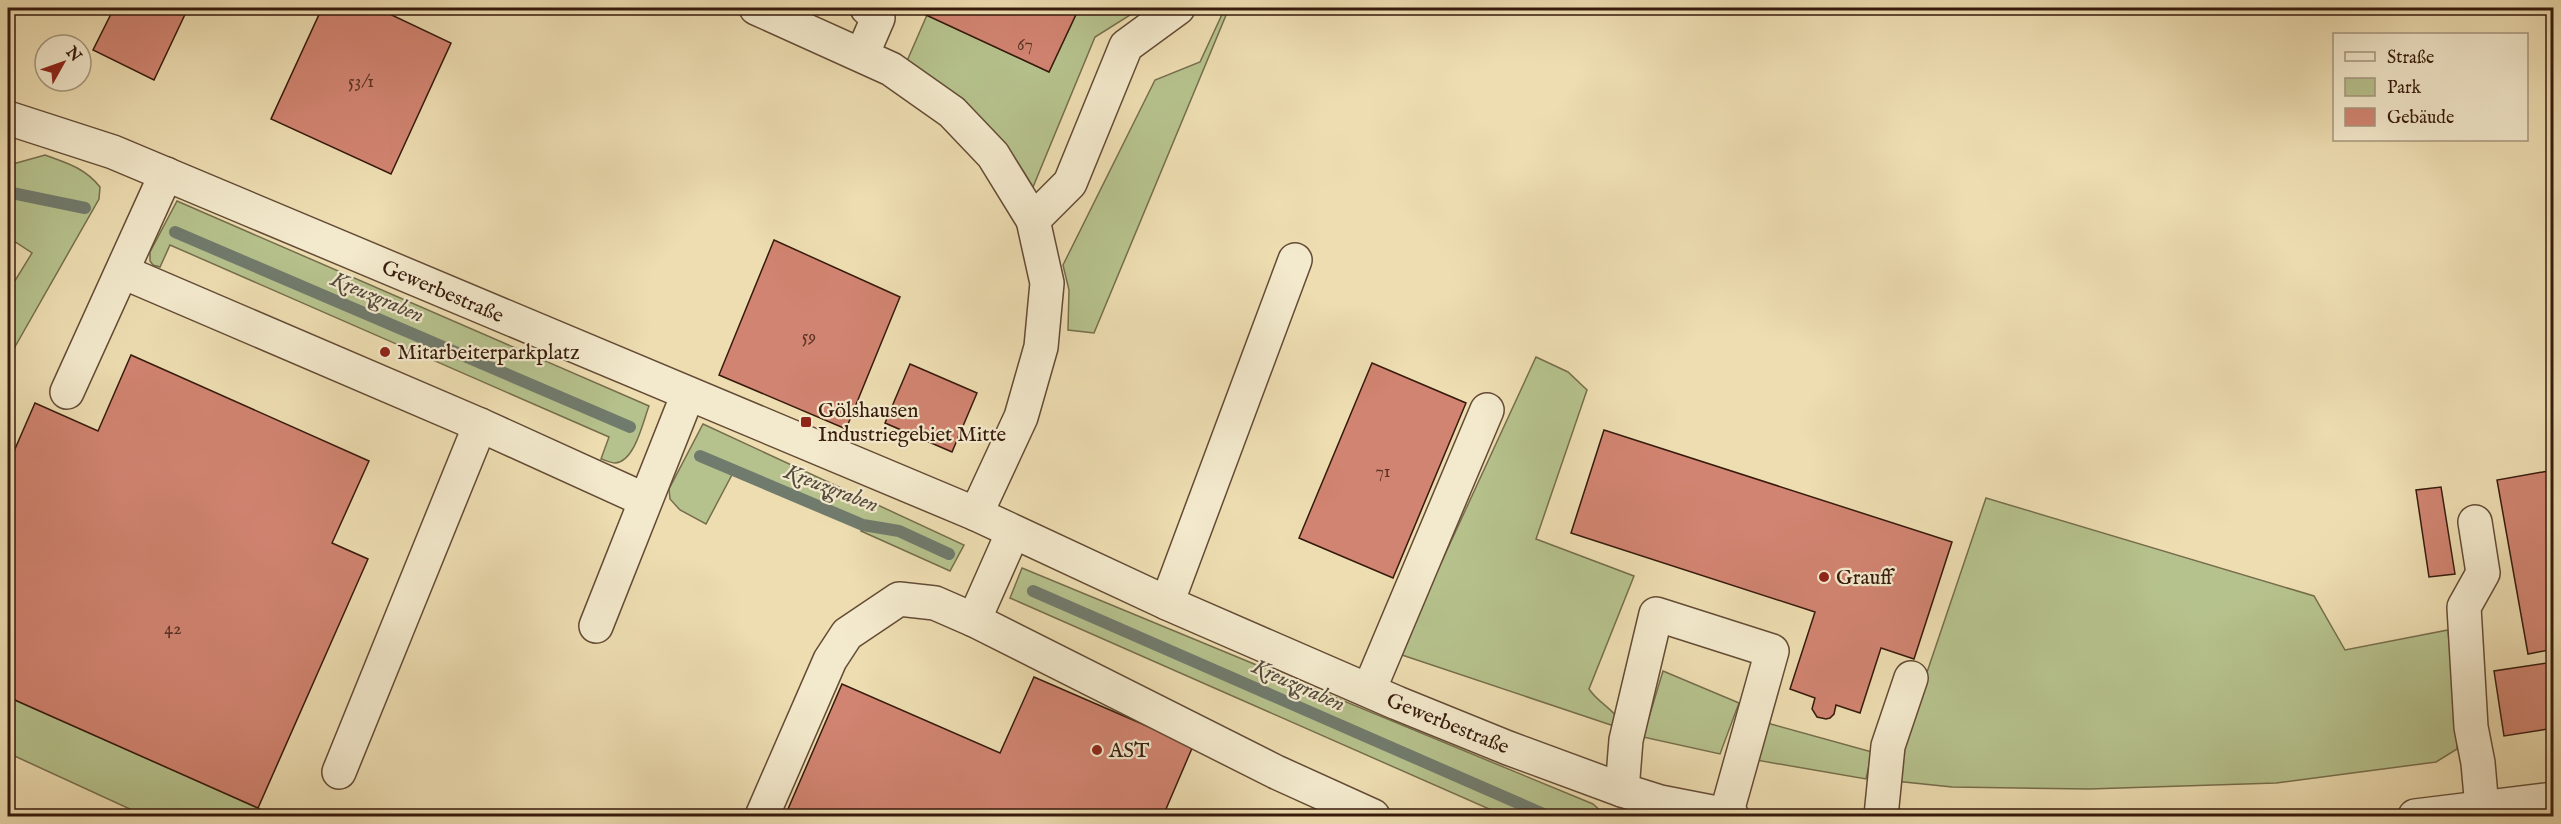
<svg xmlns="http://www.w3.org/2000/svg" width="2561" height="824" font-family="'IM FELL English',serif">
<rect width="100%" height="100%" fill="#edddb1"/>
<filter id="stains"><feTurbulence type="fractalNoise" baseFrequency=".00333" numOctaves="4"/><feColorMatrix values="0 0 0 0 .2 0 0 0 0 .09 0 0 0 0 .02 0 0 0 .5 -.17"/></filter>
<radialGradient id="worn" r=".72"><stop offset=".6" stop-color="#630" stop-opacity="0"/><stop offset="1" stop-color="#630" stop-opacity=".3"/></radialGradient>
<g fill="#b6c28d" stroke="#766e4c" stroke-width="1.5">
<path d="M 1079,8 L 1138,8 L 1135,12 L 1095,37 L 1033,187 C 999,127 960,102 907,61 L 927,15 L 1049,72 Z"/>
<path d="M 1225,8 L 1229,8 L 1094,333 L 1068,330 L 1069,290 L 1063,265 L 1155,80 L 1200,62 Z"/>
<path d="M 45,155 C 67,163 85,168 100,187 L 99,199 L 8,359 L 8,292 L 32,253 L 8,237 L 8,170 L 13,164 Z"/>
<path d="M 177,201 L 649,406 C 643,421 635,462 615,463 C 611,463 605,460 601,459 L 609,437 L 170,245 L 160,267 L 153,265 L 150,261 L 150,252 Z"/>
<path d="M 1536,357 L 1568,372 L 1587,390 L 1536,539 L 1634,576 L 1589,689 C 1597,701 1608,706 1617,717 L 1614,726 L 1399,654 Z"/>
<path d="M 703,424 L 964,545 L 950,571 L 861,531 L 863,525 L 734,471 L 706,524 L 680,510 L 670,499 L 669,489 Z"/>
<path d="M 1986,498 L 2314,596 L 2345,650 L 2448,630 L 2458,733 L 2457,749 L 2436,762 L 2276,783 L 2089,789 L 1952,787 L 1895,781 L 1900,752 Z"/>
<path d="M 1022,568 L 1593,804 L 1606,816 L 1505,816 L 1010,598 Z"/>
<path d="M 1663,671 L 1739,703 L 1720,754 L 1643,737 Z"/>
<path d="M 8,697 L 258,808 L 275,816 L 145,816 L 8,753 Z"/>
<path d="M 1767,723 L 1872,752 L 1866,779 L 1756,760 Z"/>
</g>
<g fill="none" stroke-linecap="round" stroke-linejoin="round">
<g stroke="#717b6d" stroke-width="12">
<path d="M 12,193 L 85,208"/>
<path d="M 175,232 L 630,427"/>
<path d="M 700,456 L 863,525 L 899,531 L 949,554"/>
<path d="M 1033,591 L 1548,816"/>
</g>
</g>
<g fill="#d18471" stroke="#361a0c" stroke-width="1.5">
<path d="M 114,8 L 188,8 L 154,80 L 93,50 Z"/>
<path d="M 322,8 L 379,8 L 379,9 L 451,43 L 391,174 L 271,119 Z"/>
<path d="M 911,8 L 1079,8 L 1049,72 Z"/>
<path d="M 774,240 L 900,297 L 846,429 L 719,375 Z"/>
<path d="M 131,355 L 369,461 L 332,543 L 368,559 L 258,808 L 8,697 L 8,465 L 35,403 L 98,431 Z"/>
<path d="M 1372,363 L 1466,403 L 1393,578 L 1299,538 Z"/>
<path d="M 910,364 L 977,393 L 952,452 L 885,423 Z"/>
<path d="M 1604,430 L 1952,542 L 1914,659 L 1881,648 L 1860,713 L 1836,705 L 1834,714 L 1830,718 L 1826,719 L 1817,717 L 1812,709 L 1815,698 L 1790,689 L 1815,612 L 1571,533 Z"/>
<path d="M 2554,470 L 2554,649 L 2528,654 L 2497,480 Z"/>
<path d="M 2441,487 L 2455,574 L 2429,577 L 2416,490 Z"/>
<path d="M 2554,662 L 2554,728 L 2504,736 L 2494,671 Z"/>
<path d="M 1034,677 L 1193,746 L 1163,816 L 785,816 L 842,684 L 1000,753 Z"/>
</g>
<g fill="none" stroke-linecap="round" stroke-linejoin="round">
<defs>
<g id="minor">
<path d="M 756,8 L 891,69 L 952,112 L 993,155 L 1033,220 L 1047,283 L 1041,347 L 1021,417 L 976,514"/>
<path d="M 862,55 L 878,18 L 867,8"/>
<path d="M 8,118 L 113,152 L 976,514 L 1167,603 L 1397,703 L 1508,748 L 1622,790 L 1660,802 L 1732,816"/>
<path d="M 1033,220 L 1070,183 L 1126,46 L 1178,8"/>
<path d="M 123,272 L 480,425 L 645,500"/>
<path d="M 67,392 L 166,174"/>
<path d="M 2475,522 L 2483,573 L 2464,607 L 2471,727 L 2478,763 L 2482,808"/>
<path d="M 1167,603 L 1295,260"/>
<path d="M 974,620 L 1013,532"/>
<path d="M 596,626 L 688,394"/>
<path d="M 1369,690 L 1487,410"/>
<path d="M 339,772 L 480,425"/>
<path d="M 1622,790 L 1626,740 L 1656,614 L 1772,651 L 1726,815"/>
<path d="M 762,816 L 830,660 L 847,634 L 899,599 L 935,603 L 974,620 L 1276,772 L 1373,816"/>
<path d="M 1881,816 L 1888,746 L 1911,678"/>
<path d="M 2415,816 L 2554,799"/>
</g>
</defs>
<use href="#minor" stroke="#644b35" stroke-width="36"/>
<use href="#minor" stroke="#f3e9cc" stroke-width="33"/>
</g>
<g fill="#8f2418" stroke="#f3e9cc" stroke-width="2">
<circle cx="385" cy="352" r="6"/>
<rect x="800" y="416" width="12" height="12" rx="3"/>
<circle cx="1824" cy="577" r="6"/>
<circle cx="1097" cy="750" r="6"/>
</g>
<g text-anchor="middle" stroke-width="4.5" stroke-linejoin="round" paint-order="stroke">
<g font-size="18" fill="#5d3425">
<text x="1025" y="50">67</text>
<text x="361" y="87">53/1</text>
<text x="809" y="342">59</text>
<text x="1383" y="477">71</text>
<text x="173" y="634">42</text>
</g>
<g font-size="21" fill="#361a0c" stroke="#f3e9cc">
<text transform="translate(443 291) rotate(23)" y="7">Gewerbestraße</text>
<text transform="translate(1448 723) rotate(22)" y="7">Gewerbestraße</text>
</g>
<g font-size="21" fill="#361a0c" stroke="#f3e9cc" text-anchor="start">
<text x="397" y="359">Mitarbeiterparkplatz</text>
<text x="818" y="417">Gölshausen<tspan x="818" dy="24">Industriegebiet Mitte</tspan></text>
<text x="1836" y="584">Grauff</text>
<text x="1109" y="757">AST</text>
</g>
<g font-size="22" font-style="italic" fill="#544a3d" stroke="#f3e9cc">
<text transform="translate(378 296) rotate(23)" y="8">Kreuzgraben</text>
<text transform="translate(832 487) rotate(21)" y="8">Kreuzgraben</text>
<text transform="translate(1299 684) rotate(24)" y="8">Kreuzgraben</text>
</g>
</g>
<rect width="2561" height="824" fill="none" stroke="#edddb1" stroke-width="30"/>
<rect x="9" y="9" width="2543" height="806" fill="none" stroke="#361a0c" stroke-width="3"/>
<rect x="15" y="15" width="2531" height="794" fill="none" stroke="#361a0c" stroke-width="1.5"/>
<rect x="2333" y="33" width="195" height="108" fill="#f3e9cc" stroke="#a7967f" stroke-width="1.5"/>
<rect x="2345" y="52" width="30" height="9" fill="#f3e9cc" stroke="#a7967f" stroke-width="1.5"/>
<text x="2387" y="63" font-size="18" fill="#361a0c">Straße</text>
<rect x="2345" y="78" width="30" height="18" fill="#b6c28d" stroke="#a7967f" stroke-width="1.5"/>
<text x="2387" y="93" font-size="18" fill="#361a0c">Park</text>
<rect x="2345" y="108" width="30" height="18" fill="#d18471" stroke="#a7967f" stroke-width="1.5"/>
<text x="2387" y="123" font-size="18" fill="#361a0c">Gebäude</text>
<g transform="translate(63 63) rotate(50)"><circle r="28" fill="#f3e9cc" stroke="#a7967f" stroke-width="1.5"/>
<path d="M0-4.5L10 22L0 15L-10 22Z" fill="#8f2418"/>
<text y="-9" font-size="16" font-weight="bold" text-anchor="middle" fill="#361a0c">N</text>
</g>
<rect width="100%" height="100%" filter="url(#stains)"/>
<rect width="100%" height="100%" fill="url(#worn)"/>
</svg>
